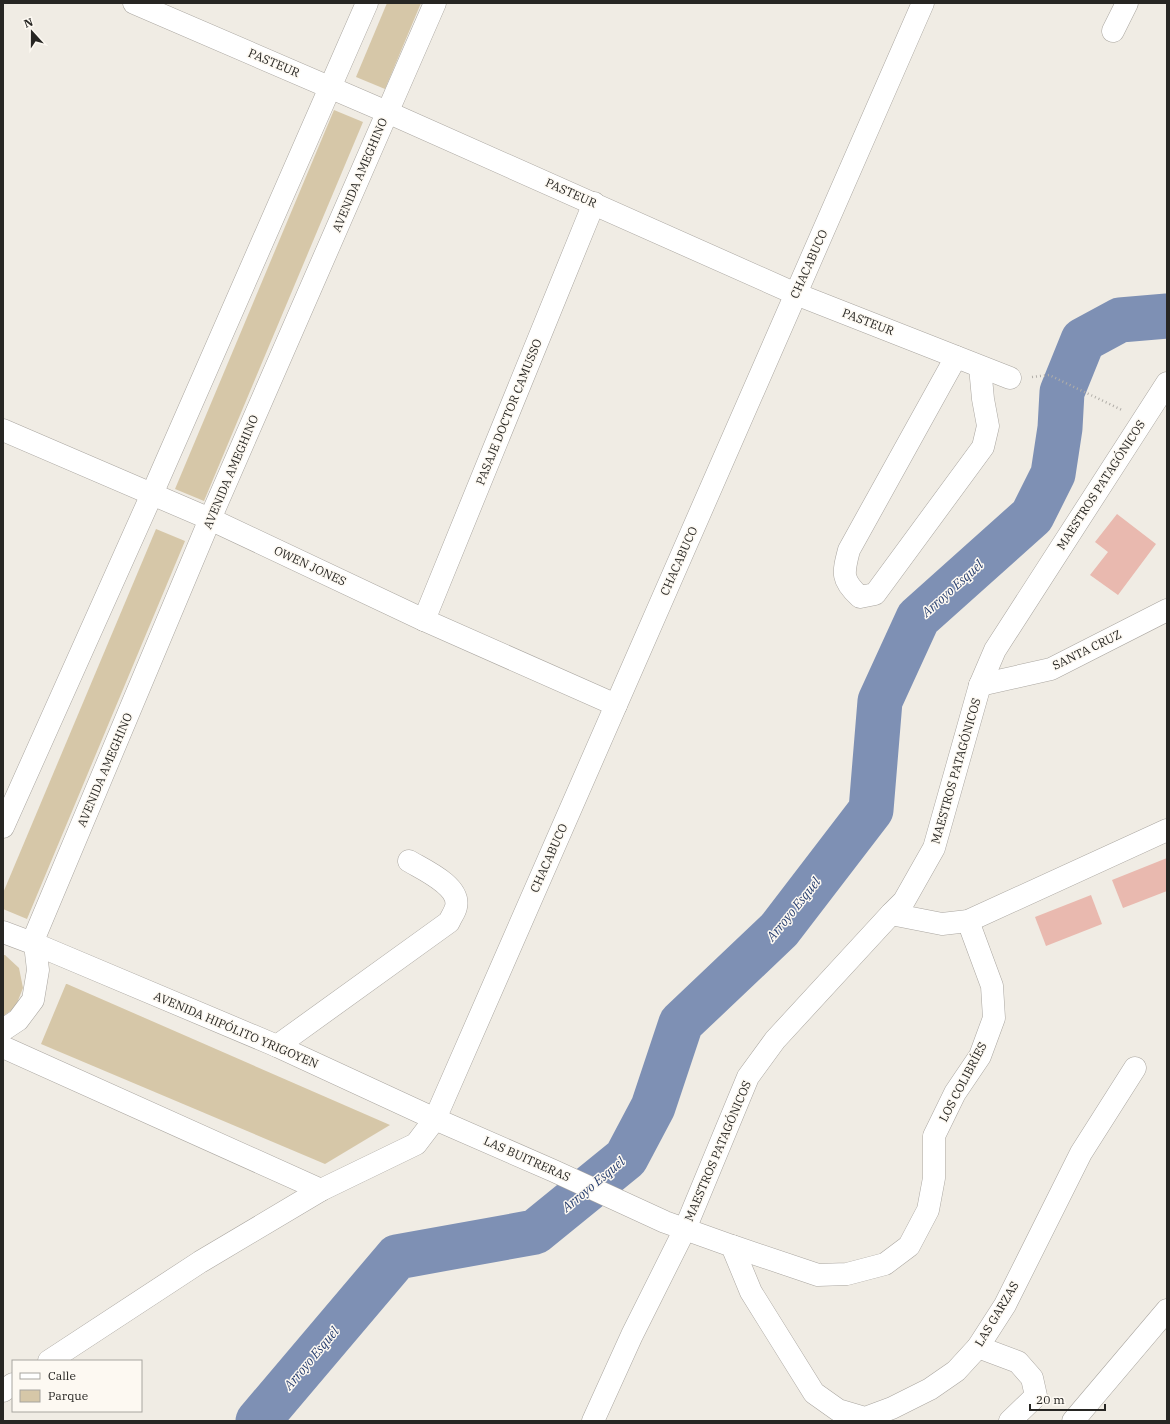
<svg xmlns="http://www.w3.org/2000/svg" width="1170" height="1424" font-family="'IBM Plex Serif',serif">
<rect width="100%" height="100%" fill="#f0ece4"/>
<g fill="#d6c7a8">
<path d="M 387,3 L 421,3 L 385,89 L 356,77 Z"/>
<path d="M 334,110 L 363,122 L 204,501 L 175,489 Z"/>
<path d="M 156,529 L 185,541 L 27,919 L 3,909 L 3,893 Z"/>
<path d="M 3,955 L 5,955 L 19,968 L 23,988 L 15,1008 L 3,1016 Z"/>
<path d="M 66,984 L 67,984 L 390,1125 L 325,1164 L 41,1044 Z"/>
</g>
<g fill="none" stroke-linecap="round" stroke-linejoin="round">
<path stroke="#7e90b4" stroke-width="45" d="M 258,1421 L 397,1257 L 535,1232 L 626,1158 L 653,1107 L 681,1023 L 779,930 L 871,810 L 880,701 L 918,618 L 1032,516 L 1053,474 L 1060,428 L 1062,392 L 1083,340 L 1120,320 L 1167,316"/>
</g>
<g fill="#e9b9af">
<path d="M 1117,514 L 1156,544 L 1118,595 L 1090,575 L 1108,552 L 1095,542 Z"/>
<path d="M 1167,858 L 1167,891 L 1123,908 L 1112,880 Z"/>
<path d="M 1091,895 L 1102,924 L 1046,946 L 1035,917 Z"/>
</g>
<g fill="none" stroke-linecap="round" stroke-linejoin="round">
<defs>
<g id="minor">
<path d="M 134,3 L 387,112 L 796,294 L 1010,378"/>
<path d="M 1113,31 L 1127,3"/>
<path d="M 956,357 L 849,550 C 843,573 841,580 860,597 L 875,594 L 983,447 L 988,426 L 983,399 L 980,367"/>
<path d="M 3,430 L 210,519 L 424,620 L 616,705"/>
<path d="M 424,620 L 594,203"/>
<path d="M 980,685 L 1051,669 L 1167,610"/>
<path d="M 891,914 L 942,924 L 968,921 L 1167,830"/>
<path d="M 35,944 L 277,1046 L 435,1119 L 554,1171 L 665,1222 L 732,1246 L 751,1292 L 814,1393 L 838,1410 L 865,1418 L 892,1408 L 930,1389 L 956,1371 L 978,1347 L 1005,1305 L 1081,1153 L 1135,1068"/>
<path d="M 277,1046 L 449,922 C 451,917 455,912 456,907 C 461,886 424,870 409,861"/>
<path d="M 3,1047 L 321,1190"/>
<path d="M 732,1246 L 818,1275 L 847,1274 L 885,1264 L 909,1246 L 928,1210 L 934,1178 L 934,1136 L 955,1093 L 980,1056 L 994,1018 L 992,986 L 968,921"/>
<path d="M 978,1347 L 1018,1362 L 1032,1378 L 1036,1396 L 1010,1421"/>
<path d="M 49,1361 L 200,1262 L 321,1190 L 416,1144 L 435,1119 L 923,3"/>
<path d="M 3,1391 L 13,1384"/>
<path d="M 593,1421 L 632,1335 L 685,1229 L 748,1077 L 775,1040 L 891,914 L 904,901 L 934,848 L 980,685 L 995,650 L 1167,383"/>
<path d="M 1073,1421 L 1167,1310"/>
</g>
<g id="highway">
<path d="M 3,827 L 152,494 L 367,3"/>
<path d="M 3,932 L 35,944 L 38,970 L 33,1000 L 18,1020 L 3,1030"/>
<path d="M 32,943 L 210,519 L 435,3"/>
</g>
</defs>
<use href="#minor" stroke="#aaa6a0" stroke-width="23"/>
<use href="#highway" stroke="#aaa6a0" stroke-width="23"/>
<path stroke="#b1aea8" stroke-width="2.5" stroke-dasharray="1 3" stroke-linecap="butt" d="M 1032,377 L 1049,375 L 1122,410"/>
<use href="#minor" stroke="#fff" stroke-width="22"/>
<use href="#highway" stroke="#fff" stroke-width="22"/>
</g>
<g text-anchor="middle" stroke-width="3" stroke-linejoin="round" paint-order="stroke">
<g font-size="12" fill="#272623" stroke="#fdf9f2">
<text transform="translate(274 63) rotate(23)" y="4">PASTEUR</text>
<text transform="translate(360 175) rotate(-67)" y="4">AVENIDA AMEGHINO</text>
<text transform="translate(571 193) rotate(24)" y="4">PASTEUR</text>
<text transform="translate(809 264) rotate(-66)" y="4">CHACABUCO</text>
<text transform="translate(868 322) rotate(21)" y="4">PASTEUR</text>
<text transform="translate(509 412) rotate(-68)" y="4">PASAJE DOCTOR CAMUSSO</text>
<text transform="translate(231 472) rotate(-67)" y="4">AVENIDA AMEGHINO</text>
<text transform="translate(1101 485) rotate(-57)" y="4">MAESTROS PATAGÓNICOS</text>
<text transform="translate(679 561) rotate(-66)" y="4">CHACABUCO</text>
<text transform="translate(310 566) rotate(25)" y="4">OWEN JONES</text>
<text transform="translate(1087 650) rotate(-26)" y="4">SANTA CRUZ</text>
<text transform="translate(105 770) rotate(-67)" y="4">AVENIDA AMEGHINO</text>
<text transform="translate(956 771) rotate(-74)" y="4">MAESTROS PATAGÓNICOS</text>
<text transform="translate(549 858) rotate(-66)" y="4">CHACABUCO</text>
<text transform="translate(236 1030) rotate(23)" y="4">AVENIDA HIPÓLITO YRIGOYEN</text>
<text transform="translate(963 1082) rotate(-62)" y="4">LOS COLIBRÍES</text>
<text transform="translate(718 1151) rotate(-67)" y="4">MAESTROS PATAGÓNICOS</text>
<text transform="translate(527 1159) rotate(24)" y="4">LAS BUITRERAS</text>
<text transform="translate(997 1314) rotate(-59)" y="4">LAS GARZAS</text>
</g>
<g font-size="13" font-style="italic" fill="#273e6f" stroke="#fdf9f2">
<text transform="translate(952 588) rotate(-42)" y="5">Arroyo Esquel</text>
<text transform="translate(793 909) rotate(-51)" y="5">Arroyo Esquel</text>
<text transform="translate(593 1184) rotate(-40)" y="5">Arroyo Esquel</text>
<text transform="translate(311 1358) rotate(-50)" y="5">Arroyo Esquel</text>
</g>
</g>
<rect width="1170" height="1424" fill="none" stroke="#272623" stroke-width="8"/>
<rect x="12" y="1360" width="130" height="52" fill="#fdf9f2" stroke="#a7a59f"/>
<rect x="20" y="1373" width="20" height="6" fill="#ffffff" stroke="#a7a59f"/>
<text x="48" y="1380" font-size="12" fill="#272623">Calle</text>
<rect x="20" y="1390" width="20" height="12" fill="#d6c7a8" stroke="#a7a59f"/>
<text x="48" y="1400" font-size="12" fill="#272623">Parque</text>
<g transform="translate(32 32) rotate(339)" stroke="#fdf9f2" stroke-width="3" paint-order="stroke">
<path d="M0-3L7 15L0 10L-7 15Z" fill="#272623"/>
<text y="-6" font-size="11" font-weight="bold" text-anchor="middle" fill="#272623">N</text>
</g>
<path d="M1030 1404v6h75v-6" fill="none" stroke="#272623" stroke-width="2"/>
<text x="1036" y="1404" font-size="12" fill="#272623" stroke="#fdf9f2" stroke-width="3" paint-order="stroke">20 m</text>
</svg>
